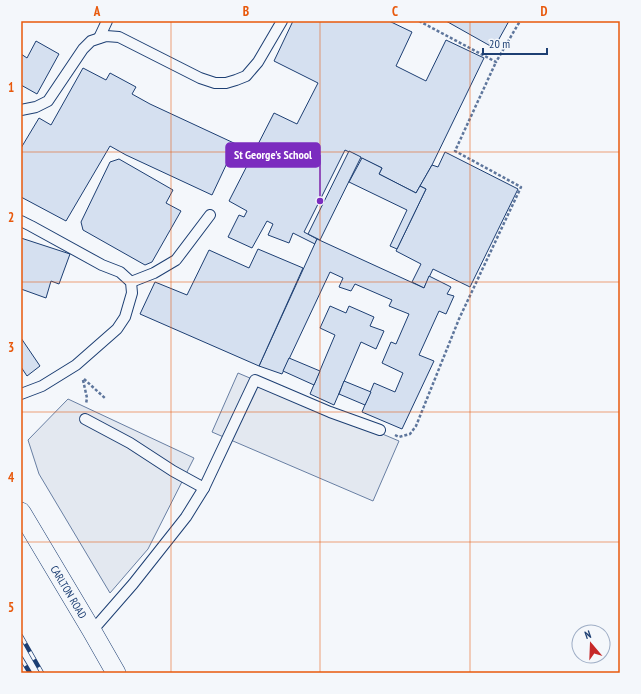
<svg xmlns="http://www.w3.org/2000/svg" width="641" height="694" font-family="'PT Sans Narrow',sans-serif">
<rect width="100%" height="100%" fill="#f4f7fb"/>
<g fill="#e3e8f0" stroke="#687fa3">
<path d="M 238,373 L 399,441 L 373,501 L 212,432 Z"/>
<path d="M 68,399 L 194,458 L 148,549 L 110,593 L 39,474 L 28,440 Z"/>
</g>
<g fill="#d5e0f0" stroke="#1d3f73">
<path d="M 293,21 L 389,21 L 412,32 L 396,66 L 426,81 L 446,40 L 484,58 L 432,165 L 416,193 L 379,174 L 382,168 L 345,150 L 304,232 L 317,239 L 315,244 L 293,233 L 289,243 L 268,235 L 273,224 L 267,221 L 252,248 L 228,237 L 239,215 L 244,217 L 247,211 L 229,201 L 274,113 L 297,124 L 318,83 L 274,61 Z"/>
<path d="M 446,21 L 509,21 L 494,48 Z"/>
<path d="M 36,41 L 59,54 L 37,94 L 21,85 L 21,54 L 27,58 Z"/>
<path d="M 83,68 L 106,80 L 110,73 L 136,87 L 132,94 L 150,104 L 236,144 L 212,195 L 126,155 L 110,146 L 66,221 L 21,197 L 21,148 L 39,118 L 51,125 Z"/>
<path d="M 349,151 L 361,157 L 320,240 L 308,234 Z"/>
<path d="M 445,152 L 518,189 L 470,287 L 433,269 L 424,288 L 412,282 L 421,264 L 396,251 L 426,189 L 420,186 L 432,165 L 438,167 Z"/>
<path d="M 362,158 L 382,168 L 379,174 L 416,193 L 420,186 L 426,189 L 397,249 L 390,246 L 407,210 L 349,182 Z"/>
<path d="M 119,159 L 173,190 L 166,203 L 181,211 L 152,262 L 145,265 L 83,230 L 81,222 L 110,162 Z"/>
<path d="M 21,238 L 70,254 L 59,284 L 51,281 L 46,298 L 21,289 Z"/>
<path d="M 317,239 L 424,288 L 429,276 L 451,287 L 447,294 L 454,296 L 446,314 L 439,311 L 419,355 L 434,361 L 402,429 L 362,412 L 374,383 L 395,392 L 403,373 L 382,363 L 391,342 L 396,344 L 409,314 L 389,306 L 392,300 L 355,284 L 351,291 L 339,287 L 343,278 L 330,272 L 282,374 L 259,366 Z"/>
<path d="M 258,249 L 303,268 L 259,366 L 140,314 L 155,282 L 187,295 L 209,250 L 249,268 Z"/>
<path d="M 330,306 L 346,313 L 349,306 L 374,317 L 370,326 L 384,331 L 376,349 L 361,342 L 334,405 L 310,394 L 335,335 L 320,328 Z"/>
<path d="M 21,338 L 40,366 L 27,376 L 21,367 Z"/>
<path d="M 289,358 L 320,371 L 314,385 L 283,371 Z"/>
<path d="M 344,381 L 371,392 L 365,405 L 339,394 Z"/>
</g>
<g fill="none" stroke-linecap="round" stroke-linejoin="round">
<defs>
<g id="service">
<path d="M 99,38 L 107,21"/>
<path d="M 21,110 L 36,107 L 48,101 L 83,49 L 91,41 L 106,36 L 119,37 L 200,78 L 215,83 L 226,83 L 236,80 L 246,76 L 258,62 L 282,21"/>
<path d="M 21,221 L 31,226 L 102,265 L 120,272 L 131,282 L 132,293 L 125,317 L 117,329 L 76,365 L 42,386 L 21,394"/>
<path d="M 131,282 L 154,273 L 176,260 L 210,215"/>
<path d="M 85,419 L 130,443 L 173,471 L 204,488"/>
<path d="M 92,631 L 133,584 L 186,517 L 204,488 L 255,380 L 330,412 L 380,430"/>
</g>
<g id="minor">
<path id="s1" d="M 21,512 L 92,631 L 116,673"/>
</g>
</defs>
<use href="#service" stroke="#1d3f73" stroke-width="12"/>
<use href="#minor" stroke="#1d3f73" stroke-width="20"/>
<g stroke="#5e769c" stroke-width="2.5" stroke-dasharray="3 2" stroke-linecap="butt">
<path d="M 419,21 L 496,62 L 520,21"/>
<path d="M 84,379 L 106,399"/>
<path d="M 83,380 L 87,398 L 86,404"/>
<path d="M 395,435 L 399,437 L 410,434 L 416,426 L 459,319 L 521,187 L 455,151 L 496,62"/>
</g>
<use href="#service" stroke="#f4f7fb" stroke-width="10"/>
<use href="#minor" stroke="#f4f7fb" stroke-width="19"/>
<defs>
<g id="rail">
<path d="M 21,636 L 42,673"/>
<path d="M 21,658 L 30,673"/>
</g>
</defs>
<use href="#rail" stroke="#1d3f73" stroke-width="4.5"/>
<use href="#rail" stroke="#f4f7fb" stroke-width="3" stroke-dasharray="9" stroke-linecap="butt"/>
</g>
<path fill="none" stroke="#e8590c" stroke-width="1" stroke-opacity="0.55" d="M 171,21 L 171,673M 320,21 L 320,673M 470,21 L 470,673M 21,152 L 620,152M 21,282 L 620,282M 21,412 L 620,412M 21,542 L 620,542"/>
<g text-anchor="middle" stroke-width="3" stroke-linejoin="round" paint-order="stroke">
<g font-size="11" fill="#1d3f73" stroke="#f4f7fb">
<text dy="4" stroke="none"><textPath href="#s1" startOffset="93">CARLTON ROAD</textPath></text>
</g>
</g>
<path fill="none" stroke="#7b2cbf" stroke-width="1.5" d="M320 201L320 155"/>
<circle fill="#7b2cbf" stroke="#f4f7fb" stroke-width="1.5" cx="320" cy="201" r="4"/>
<rect fill="#7b2cbf" stroke="#7b2cbf" stroke-width="1.5" x="226" y="143" width="94" height="24" rx="4"/>
<g font-size="12" text-anchor="middle" font-weight="bold" fill="#fff">
<text x="273" y="159">St George's School</text>
</g>
<rect width="641" height="694" fill="none" stroke="#f4f7fb" stroke-width="44"/>
<g transform="translate(591 644) rotate(341)"><circle r="19" fill="#f4f7fb" stroke="#9eadc5"/>
<path d="M0-3L7 15L0 10L-7 15Z" fill="#c62828"/>
<text y="-6" font-size="11" font-weight="bold" text-anchor="middle" fill="#1d3f73">N</text>
</g>
<path d="M483 48v6h64v-6" fill="none" stroke="#1d3f73" stroke-width="2"/>
<text x="489" y="48" font-size="12" fill="#1d3f73" stroke="#f4f7fb" stroke-width="3" paint-order="stroke">20 m</text>
<rect x="22" y="22" width="597" height="650" fill="none" stroke="#e8590c" stroke-width="1.5"/>
<g font-size="13" text-anchor="middle" font-weight="bold" fill="#e8590c">
<text x="97" y="16">A</text>
<text x="246" y="16">B</text>
<text x="395" y="16">C</text>
<text x="544" y="16">D</text>
<text x="11" y="92">1</text>
<text x="11" y="222">2</text>
<text x="11" y="352">3</text>
<text x="11" y="482">4</text>
<text x="11" y="612">5</text>
</g>
</svg>
